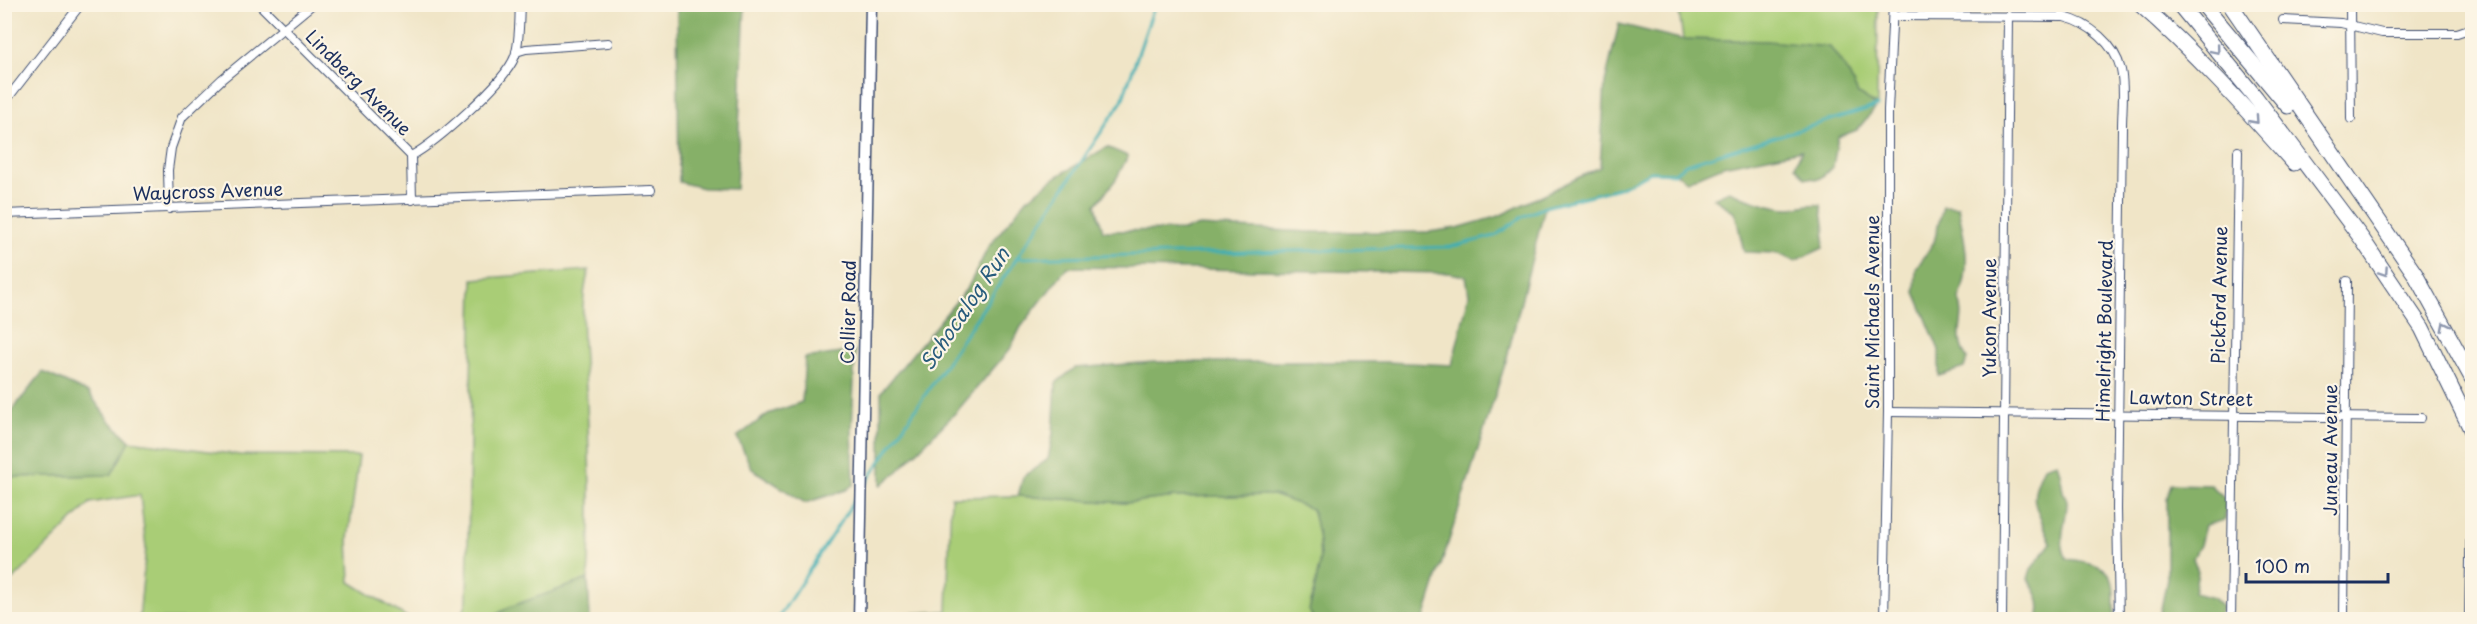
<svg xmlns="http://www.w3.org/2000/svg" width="2477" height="624" font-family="'Playpen Sans',sans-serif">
<rect width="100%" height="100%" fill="#fcf5e5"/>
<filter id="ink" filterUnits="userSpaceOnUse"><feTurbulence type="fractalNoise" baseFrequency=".0167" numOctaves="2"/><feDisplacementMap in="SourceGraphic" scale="12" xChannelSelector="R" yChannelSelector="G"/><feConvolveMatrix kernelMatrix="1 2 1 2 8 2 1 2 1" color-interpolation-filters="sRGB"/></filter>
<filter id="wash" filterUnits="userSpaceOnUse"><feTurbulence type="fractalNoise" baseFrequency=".008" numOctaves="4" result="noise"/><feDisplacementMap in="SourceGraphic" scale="24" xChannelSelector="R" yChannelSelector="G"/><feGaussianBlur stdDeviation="1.35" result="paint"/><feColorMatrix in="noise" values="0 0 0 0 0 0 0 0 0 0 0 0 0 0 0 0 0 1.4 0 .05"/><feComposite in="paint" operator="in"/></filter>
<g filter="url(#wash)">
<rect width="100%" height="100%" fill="#f0e5c7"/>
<g fill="#a9cd76" stroke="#627e6a" stroke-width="1.5">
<path d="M 1678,5 L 1878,5 L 1877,106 L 1858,94 L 1849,74 L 1767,41 L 1683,39 Z"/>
<path d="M 589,270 C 577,308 585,364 587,404 C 590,463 592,520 588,579 L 514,606 L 501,619 L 461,620 L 467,600 L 473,279 Z"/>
<path d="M 130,441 L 240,455 L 359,456 L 348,539 L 350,582 L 410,619 L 139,619 L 146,548 L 140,495 L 90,503 L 15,578 L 5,584 L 5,477 L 111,475 Z"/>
<path d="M 1273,495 L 1312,508 C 1325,552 1320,568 1309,611 L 1314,619 L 875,620 L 875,616 L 947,611 L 951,497 L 1018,496 L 1126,503 L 1175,497 Z"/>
</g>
<g fill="#86b067" stroke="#507062" stroke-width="1.5">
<path d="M 677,5 L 745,5 L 736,189 L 703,188 L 679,182 Z"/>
<path d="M 1619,24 L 1680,39 L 1767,41 L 1830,47 L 1849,74 L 1858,94 L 1877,106 L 1857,130 L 1838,137 L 1833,167 L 1819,179 L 1805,178 L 1795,166 L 1802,150 L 1723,166 L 1687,181 L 1675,173 L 1651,172 L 1619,188 L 1545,207 L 1506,361 L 1424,619 L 1314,619 L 1309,611 C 1320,569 1325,552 1312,509 L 1273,495 L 1175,497 L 1126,503 L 1018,496 L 1023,477 L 1048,459 L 1053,434 L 1056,383 L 1075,368 L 1155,362 L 1386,362 L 1452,365 L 1469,295 L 1466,276 L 1448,273 L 1067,267 L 1021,327 L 1010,349 L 957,411 L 897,472 L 881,485 L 881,392 L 968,287 L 989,246 L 1027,199 L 1056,177 L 1107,147 L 1128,156 L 1116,179 L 1096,205 L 1103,231 L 1183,230 L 1200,226 L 1310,232 L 1429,232 L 1457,228 L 1499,216 L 1600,167 L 1605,82 Z"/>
<path d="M 1729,191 C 1745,198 1776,209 1793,208 C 1804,206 1810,203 1821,205 L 1825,230 L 1823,248 L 1795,261 L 1776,253 L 1744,252 L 1735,212 L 1713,198 Z"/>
<path d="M 1943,206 L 1958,207 C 1965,241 1972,266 1959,299 C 1968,323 1951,332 1967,359 L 1964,368 L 1939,376 L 1939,350 L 1915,292 L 1916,269 L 1934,242 Z"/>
<path d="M 855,351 L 852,432 L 854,484 L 846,490 L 805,503 L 752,469 L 737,437 L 768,414 L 802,402 L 805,358 Z"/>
<path d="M 43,372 L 89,393 L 108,419 L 130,441 L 111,475 L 5,477 L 5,419 Z"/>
<path d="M 2057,463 C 2061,473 2061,480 2063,491 C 2064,496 2068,498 2067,504 C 2066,524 2057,540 2067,559 C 2118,566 2114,574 2114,619 L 2038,619 C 2043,603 2037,593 2028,579 L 2031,569 L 2051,543 C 2038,508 2025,504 2044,467 Z"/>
<path d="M 2171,484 L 2211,485 L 2227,500 L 2225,520 L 2205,525 L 2200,545 L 2193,558 L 2198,571 L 2194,593 L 2213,598 L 2222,607 L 2219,619 L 2159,619 L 2167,579 L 2167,498 Z"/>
<path d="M 588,579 L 590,619 L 489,619 L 509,607 Z"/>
</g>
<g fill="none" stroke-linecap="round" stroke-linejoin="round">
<g stroke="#3caeb4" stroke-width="3">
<path d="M 1017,258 L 1450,247 L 1495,236 L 1522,217 L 1545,207 L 1619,188 L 1651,172 L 1675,173 L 1686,164 L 1877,106"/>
<path d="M 866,483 L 1122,101 L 1155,4"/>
<path d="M 777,620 L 857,496"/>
</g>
</g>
</g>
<g filter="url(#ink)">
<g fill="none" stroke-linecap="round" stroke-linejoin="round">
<defs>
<g id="minor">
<path d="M 259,4 L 411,156"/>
<path d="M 2350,4 L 2351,119"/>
<path d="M 1893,16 L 2064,17 C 2089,23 2115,44 2121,70 C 2125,88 2122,109 2122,127 L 2117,509 L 2119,620"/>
<path d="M 2283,20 L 2341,23 L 2382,33 L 2457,33 L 2472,28"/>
<path d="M 516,52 L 526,49 L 608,43"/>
<path d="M 4,103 L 81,4"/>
<path d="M 411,156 C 435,143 506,82 515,56 C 520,41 519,20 520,4"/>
<path d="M 411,156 L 412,200"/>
<path d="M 169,209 L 168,170 L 171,148 L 182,117 L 222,79 L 313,4"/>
<path d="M 4,214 L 651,190"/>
<path d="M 1888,412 L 2421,418"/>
<path d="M 1884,620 L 1888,412 L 1888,110 L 1893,4"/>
<path d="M 2002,620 L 2008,16"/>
<path d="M 2231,620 L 2238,151"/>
<path d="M 2344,620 L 2347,281"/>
<path d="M 2469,620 L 2471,502"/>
</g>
<path id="tertiary" d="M 859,620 L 871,4"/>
<g id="motorway">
<path d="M 2140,4 C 2196,53 2245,108 2294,163"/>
<path d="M 2179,4 L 2256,98 L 2362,239 L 2422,328 L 2472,431"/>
<path d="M 2203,4 L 2288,106"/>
<path d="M 2230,4 L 2415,274 L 2472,378"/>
</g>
</defs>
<use href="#minor" stroke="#3b4a6e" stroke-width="10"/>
<use href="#tertiary" stroke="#3b4a6e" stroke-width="13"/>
<use href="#motorway" stroke="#3b4a6e" stroke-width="17"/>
<use href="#minor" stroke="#fff" stroke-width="8"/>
<use href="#tertiary" stroke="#fff" stroke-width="10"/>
<use href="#motorway" stroke="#fff" stroke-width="15"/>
</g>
<defs><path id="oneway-chevron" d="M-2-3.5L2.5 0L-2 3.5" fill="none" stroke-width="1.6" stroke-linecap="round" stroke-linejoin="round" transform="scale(1.5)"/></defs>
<g stroke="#8d97ae">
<use href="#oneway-chevron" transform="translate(2216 50) rotate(50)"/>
<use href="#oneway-chevron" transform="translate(2255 120) rotate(48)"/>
<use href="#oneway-chevron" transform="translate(2384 272) rotate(56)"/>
<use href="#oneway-chevron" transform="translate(2445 326) rotate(-117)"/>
</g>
</g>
<g text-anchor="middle" stroke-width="4.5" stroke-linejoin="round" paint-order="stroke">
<g font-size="18" fill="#1b2f5e" stroke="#fcf5e5">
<text transform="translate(358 83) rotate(45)" y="6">Lindberg Avenue</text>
<text transform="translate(208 192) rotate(-2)" y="6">Waycross Avenue</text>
<text transform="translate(2220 295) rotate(-89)" y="6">Pickford Avenue</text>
<text transform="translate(849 312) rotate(-89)" y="6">Collier Road</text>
<text transform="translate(1873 312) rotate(-90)" y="6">Saint Michaels Avenue</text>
<text transform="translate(1990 318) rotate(-90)" y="6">Yukon Avenue</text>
<text transform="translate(2105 331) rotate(-89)" y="6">Himelright Boulevard</text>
<text transform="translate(2191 399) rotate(1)" y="6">Lawton Street</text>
<text transform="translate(2331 450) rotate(-90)" y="6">Juneau Avenue</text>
</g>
<g font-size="20" font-style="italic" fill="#275b7c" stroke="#fcf5e5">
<text transform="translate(965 309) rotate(-56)" y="7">Schocalog Run</text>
</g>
</g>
<rect width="2477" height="624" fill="none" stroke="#fcf5e5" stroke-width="24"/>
<path d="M2246 573v9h142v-9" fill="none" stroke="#1b2f5e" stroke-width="3"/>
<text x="2255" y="573" font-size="18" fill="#1b2f5e" stroke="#fcf5e5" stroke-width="4.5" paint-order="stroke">100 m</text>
</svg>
